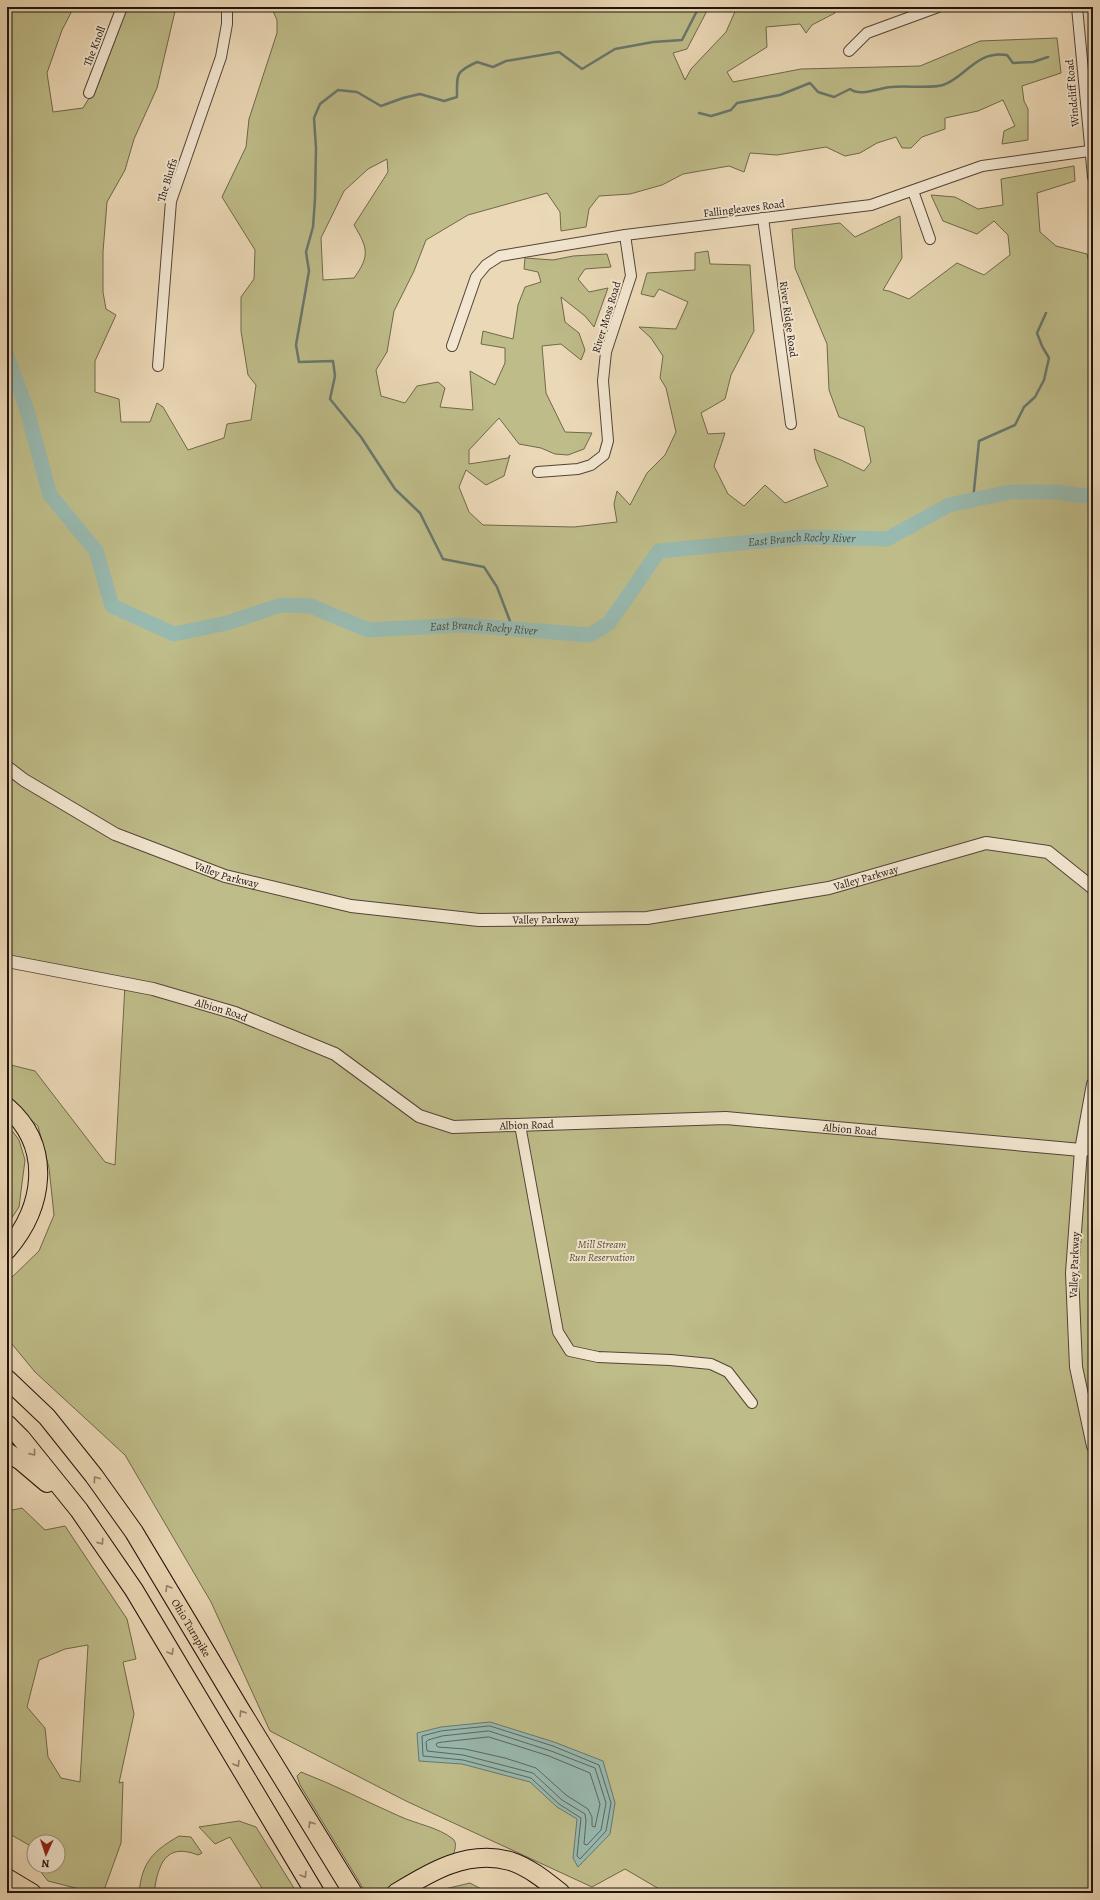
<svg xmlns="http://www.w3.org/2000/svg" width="1100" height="1900" font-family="Alegreya,serif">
<rect width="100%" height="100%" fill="#ebd8b6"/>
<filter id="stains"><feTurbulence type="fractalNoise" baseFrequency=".005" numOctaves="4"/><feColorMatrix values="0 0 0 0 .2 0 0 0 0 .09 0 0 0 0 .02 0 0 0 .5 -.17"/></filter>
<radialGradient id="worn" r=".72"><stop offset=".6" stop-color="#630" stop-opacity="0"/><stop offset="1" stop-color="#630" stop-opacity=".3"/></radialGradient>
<g fill="#bebc89" stroke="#70684b" fill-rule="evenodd">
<path d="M 7,7 L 74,7 L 62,30 L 47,73 L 53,112 L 83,108 L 99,82 L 127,7 L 176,7 L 157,88 L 134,139 L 125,170 L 107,202 L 103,252 L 103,292 L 106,309 L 116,315 L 95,361 L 95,392 L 119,399 L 121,422 L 150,422 L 157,403 L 163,407 L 188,450 L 224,438 L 227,424 L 251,420 L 256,385 L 248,375 L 241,331 L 241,297 L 254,279 L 255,250 L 222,197 L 246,147 L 249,119 L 277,33 L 277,20 L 271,7 L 709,7 L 687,49 L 673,53 L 685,80 L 691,69 L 726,32 L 737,7 L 835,7 L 835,13 L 812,25 L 806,33 L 800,24 L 766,27 L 767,47 L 727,72 L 733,82 L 801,69 L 920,66 L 980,41 L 1057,38 L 1061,73 L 1022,86 L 1024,101 L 1028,109 L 1028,140 L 1002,144 L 1004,131 L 1015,126 L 1003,100 L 978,111 L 945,118 L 945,129 L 922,137 L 911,148 L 902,148 L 896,137 L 877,143 L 860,153 L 845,156 L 826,147 L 777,155 L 750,153 L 744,172 L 729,166 L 683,174 L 662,185 L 630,194 L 599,196 L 589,209 L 586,227 L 561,231 L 560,212 L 547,193 L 468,215 L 426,240 L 414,271 L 394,311 L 387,352 L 376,370 L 381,396 L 405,403 L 417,386 L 438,382 L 445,388 L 440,407 L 473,410 L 470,371 L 495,385 L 505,363 L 505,348 L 481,344 L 483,331 L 513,339 L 518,305 L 525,287 L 541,282 L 538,272 L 524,269 L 525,258 L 553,260 L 573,256 L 607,254 L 611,267 L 585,269 L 578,279 L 589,292 L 608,288 L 594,327 L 585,316 L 561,297 L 565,322 L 579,333 L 585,350 L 581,360 L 561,344 L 542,346 L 546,393 L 565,432 L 592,433 L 584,449 L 568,455 L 555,454 L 541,448 L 519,444 L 499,418 L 469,450 L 469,464 L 508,458 L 510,455 L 504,476 L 486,485 L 466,470 L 459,487 L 469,512 L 483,525 L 574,527 L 617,522 L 614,504 L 617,491 L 630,505 L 647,473 L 665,455 L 676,432 L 666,388 L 660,378 L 663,356 L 651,338 L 639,327 L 676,329 L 688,302 L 659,289 L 654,297 L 641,294 L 647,273 L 695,270 L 695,253 L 708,251 L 710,264 L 750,265 L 754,331 L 731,375 L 725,399 L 701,413 L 708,434 L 725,433 L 714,466 L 728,494 L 744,506 L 765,485 L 785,503 L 828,486 L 816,460 L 814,449 L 841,460 L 864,471 L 871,462 L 864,427 L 839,417 L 829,390 L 827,344 L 795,268 L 792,229 L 840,223 L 855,237 L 900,216 L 902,258 L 883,290 L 889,291 L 909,299 L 957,263 L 984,275 L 1010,255 L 1008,235 L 994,221 L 977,234 L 943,221 L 931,195 L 955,197 L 978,209 L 1003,205 L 1001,179 L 1074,166 L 1075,181 L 1037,193 L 1040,232 L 1056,246 L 1087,254 L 1093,280 L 1093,1893 L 666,1893 L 625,1869 L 592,1887 L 406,1801 L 270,1731 L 211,1602 L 125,1455 L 35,1372 L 7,1338 L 7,1282 L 39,1251 L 54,1215 L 49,1168 L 38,1126 L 7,1099 L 7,1064 L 35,1071 L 105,1162 L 115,1165 L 125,985 L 7,962 ZM 387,159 L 388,172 L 354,225 C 368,248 370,256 354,278 L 323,280 L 321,238 L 344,191 L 368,169 Z"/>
<path d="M 7,1124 L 19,1140 L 25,1160 L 19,1207 L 7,1225 Z"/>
<path d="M 7,1489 L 8,1511 L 22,1508 L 45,1530 L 65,1526 L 127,1619 L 136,1659 L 123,1662 L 134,1714 L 119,1783 L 123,1782 L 121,1843 L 103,1893 L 95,1893 L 48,1881 L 36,1866 L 58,1866 L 58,1842 L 34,1842 L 34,1848 L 8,1833 ZM 88,1645 L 80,1782 L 61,1778 L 48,1757 L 45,1728 L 27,1707 L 39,1660 L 65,1649 Z"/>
<path d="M 301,1772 C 335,1785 367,1802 399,1816 C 416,1824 438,1827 453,1839 C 458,1844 454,1851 453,1857 L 416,1874 L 384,1893 L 366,1893 L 300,1785 L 297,1776 Z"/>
<path d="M 239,1821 L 256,1827 L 297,1893 L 265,1893 L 230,1837 L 215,1844 L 199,1827 Z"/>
<path d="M 179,1836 L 191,1837 L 202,1853 L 198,1855 C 165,1842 158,1865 154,1893 L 139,1893 C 142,1862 153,1851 179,1836 Z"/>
<path d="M 470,1883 L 489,1893 L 428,1893 Z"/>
</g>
<path fill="#98b9af" stroke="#68776e" d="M 490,1722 L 554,1742 L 603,1761 L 615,1803 L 610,1834 L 578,1867 L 573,1858 L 577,1819 L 557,1807 L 530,1782 L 462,1764 L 419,1761 L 417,1733 L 441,1727 Z"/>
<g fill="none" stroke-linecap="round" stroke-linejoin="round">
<g stroke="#5c665e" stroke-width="1">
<path d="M 490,1726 L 553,1746 L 599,1765 L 611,1803 L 606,1831 L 580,1859 L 577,1856 L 581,1818 L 559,1804 L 531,1778 L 463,1760 L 423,1756 L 422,1736 L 441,1731 Z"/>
<path d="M 489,1731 L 551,1751 L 595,1768 L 606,1803 L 601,1830 L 587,1845 L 584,1844 L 586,1821 L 585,1814 L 562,1800 L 533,1773 L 463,1755 L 427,1751 L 426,1742 L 428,1740 L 442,1736 Z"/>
<path d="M 489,1737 L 549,1756 L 590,1773 L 600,1804 L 595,1827 L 592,1826 L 592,1817 L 588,1809 L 566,1795 L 536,1768 L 505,1758 L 465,1749 L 438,1747 L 436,1745 L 437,1743 L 443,1742 Z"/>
</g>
<g stroke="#68776e" stroke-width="2.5">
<path d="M 699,113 L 711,116 L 718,114 L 731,110 L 737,103 L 780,95 L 810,83 L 818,92 L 834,97 L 850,89 C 861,97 878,88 891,87 C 905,85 930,89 943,85 C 965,78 976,50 1007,55 L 1013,63 L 1033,62 L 1048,57"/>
<path d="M 973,500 L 979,441 L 1015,425 L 1024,407 L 1035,397 L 1044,380 L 1049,358 L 1042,346 L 1037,333 L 1046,313"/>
<path d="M 513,629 L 497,587 L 484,567 L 443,559 L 420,513 L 395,489 L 361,437 L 330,399 L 335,376 L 333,361 L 299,362 L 296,345 L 309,271 L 306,252 L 313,227 L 315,199 L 316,148 L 314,118 L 320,104 L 338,90 L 357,92 L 381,106 L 403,98 L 420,94 L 444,101 L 457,97 C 457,74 455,72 477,62 L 493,67 L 506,61 L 559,52 L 582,69 L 615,49 L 653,42 L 682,40 L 699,7"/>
</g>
<path stroke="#98b9af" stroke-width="15" id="s1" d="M 7,356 L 26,407 L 50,495 L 96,551 L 112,606 L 174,634 L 227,623 L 281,605 L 311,606 L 368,630 L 462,625 L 590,635 L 609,623 L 659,551 L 803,537 L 887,539 L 949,505 L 1010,492 L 1058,492 L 1082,496 L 1093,494"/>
<defs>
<g id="minor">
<path d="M 1077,7 L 1093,177"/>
<path d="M 849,51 L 867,33 L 938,7"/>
<path d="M 89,93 L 122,7"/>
<path d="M 913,191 L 930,239"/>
<path d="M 763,218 L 791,424"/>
<path d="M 452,346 L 476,277 L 486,265 L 500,256 L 625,235 L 871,205 L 982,166 L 1089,151"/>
<path d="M 158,366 L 171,201 L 221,57 L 227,24 L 227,7"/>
<path d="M 538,472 L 578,469 L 591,465 L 604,455 L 608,441 L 603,381 L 606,352 L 631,276 L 625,235"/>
<path d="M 520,1125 L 558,1332 L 570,1351 L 598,1357 L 670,1360 L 711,1364 L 728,1372 L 752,1403"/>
<path d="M 1081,1150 L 1093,1151"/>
</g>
<g id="tertiary">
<path id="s2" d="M 7,767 L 24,780 L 115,834 L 225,876 L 351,906 L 479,920 L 647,918 L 829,888 L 986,843 L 1048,852 L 1093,888"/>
<path id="s3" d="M 7,961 L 153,989 L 235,1013 L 335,1054 L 419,1116 L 453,1127 L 726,1118 L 1081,1150"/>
<path d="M 1093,1084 L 1081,1150 L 1072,1273 L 1076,1367 L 1093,1446"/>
</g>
<g id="motorway">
<path d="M 7,1107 C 53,1147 44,1207 7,1250"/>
<path id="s4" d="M 7,1379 L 47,1417 L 94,1476 L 134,1532 L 240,1709 L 353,1893"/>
<path d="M 7,1424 L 21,1438 L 79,1510 L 134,1590 L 315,1893"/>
<path d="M 7,1452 L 21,1461 L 47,1483"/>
<path d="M 7,1878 L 32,1893"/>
<path d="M 396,1893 C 430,1872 468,1849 510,1861 C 529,1867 546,1881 561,1893"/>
</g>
</defs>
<use href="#minor" stroke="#544437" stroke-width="12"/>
<use href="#tertiary" stroke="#544437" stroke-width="14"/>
<use href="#motorway" stroke="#21130d" stroke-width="20"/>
<use href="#minor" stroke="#f2e6d0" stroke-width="10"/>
<use href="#tertiary" stroke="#f2e6d0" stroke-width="12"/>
<use href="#motorway" stroke="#ebd8b6" stroke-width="18"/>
</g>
<defs><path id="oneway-chevron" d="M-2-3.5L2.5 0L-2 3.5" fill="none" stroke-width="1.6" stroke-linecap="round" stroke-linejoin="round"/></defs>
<g stroke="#907f6a">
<use href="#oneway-chevron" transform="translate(33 1453) rotate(51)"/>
<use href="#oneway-chevron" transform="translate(96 1479) rotate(-126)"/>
<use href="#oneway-chevron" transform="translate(101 1542) rotate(55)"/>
<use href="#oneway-chevron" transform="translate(168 1588) rotate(-121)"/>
<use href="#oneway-chevron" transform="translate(171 1652) rotate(59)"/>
<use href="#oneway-chevron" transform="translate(242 1713) rotate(-122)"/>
<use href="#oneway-chevron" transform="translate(237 1764) rotate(59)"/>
<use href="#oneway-chevron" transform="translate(311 1824) rotate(-122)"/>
<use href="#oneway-chevron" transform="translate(304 1875) rotate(59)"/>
</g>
<g text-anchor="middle" stroke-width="4" stroke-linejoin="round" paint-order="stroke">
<g font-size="11" fill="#21130d" stroke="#f2e6d0">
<text transform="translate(94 46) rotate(-69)" y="4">The Knoll</text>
<text transform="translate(1072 93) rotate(-95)" y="4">Windcliff Road</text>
<text transform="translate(167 180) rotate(-73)" y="4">The Bluffs</text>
<text transform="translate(744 208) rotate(-7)" y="4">Fallingleaves Road</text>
<text transform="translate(606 317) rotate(-73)" y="4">River Moss Road</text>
<text transform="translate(789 319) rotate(82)" y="4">River Ridge Road</text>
<text dy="4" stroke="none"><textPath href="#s2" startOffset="246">Valley Parkway</textPath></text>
<text dy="4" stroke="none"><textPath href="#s2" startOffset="894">Valley Parkway</textPath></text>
<text dy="4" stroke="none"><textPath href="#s2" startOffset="570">Valley Parkway</textPath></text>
<text dy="4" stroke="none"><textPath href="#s3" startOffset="220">Albion Road</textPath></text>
<text dy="4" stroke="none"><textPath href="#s3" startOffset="556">Albion Road</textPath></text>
<text dy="4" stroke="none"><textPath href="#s3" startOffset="880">Albion Road</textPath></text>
<text transform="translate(1074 1265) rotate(-88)" y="4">Valley Parkway</text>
<text dy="4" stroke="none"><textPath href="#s4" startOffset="311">Ohio Turnpike</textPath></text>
</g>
<g font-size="11" font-style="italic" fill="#584e38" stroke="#f2e6d0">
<text x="602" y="1248">Mill Stream<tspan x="602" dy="13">Run Reservation</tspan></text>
</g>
<g font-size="12" font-style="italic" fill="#4b4d46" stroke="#f2e6d0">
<text dy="4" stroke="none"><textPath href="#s1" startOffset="1022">East Branch Rocky River</textPath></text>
<text dy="4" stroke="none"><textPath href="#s1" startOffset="662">East Branch Rocky River</textPath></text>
</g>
</g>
<rect width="1100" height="1900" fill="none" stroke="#ebd8b6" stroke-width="24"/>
<rect x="8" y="8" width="1084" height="1884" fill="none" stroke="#21130d" stroke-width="2"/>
<rect x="12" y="12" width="1076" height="1876" fill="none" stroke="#21130d"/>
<g transform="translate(46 1854) rotate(183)"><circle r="19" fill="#f2e6d0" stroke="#9e9282"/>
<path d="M0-3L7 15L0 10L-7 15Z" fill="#8f2418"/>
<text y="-6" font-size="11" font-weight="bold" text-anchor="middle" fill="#21130d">N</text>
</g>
<rect width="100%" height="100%" filter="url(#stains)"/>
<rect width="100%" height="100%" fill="url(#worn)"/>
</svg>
